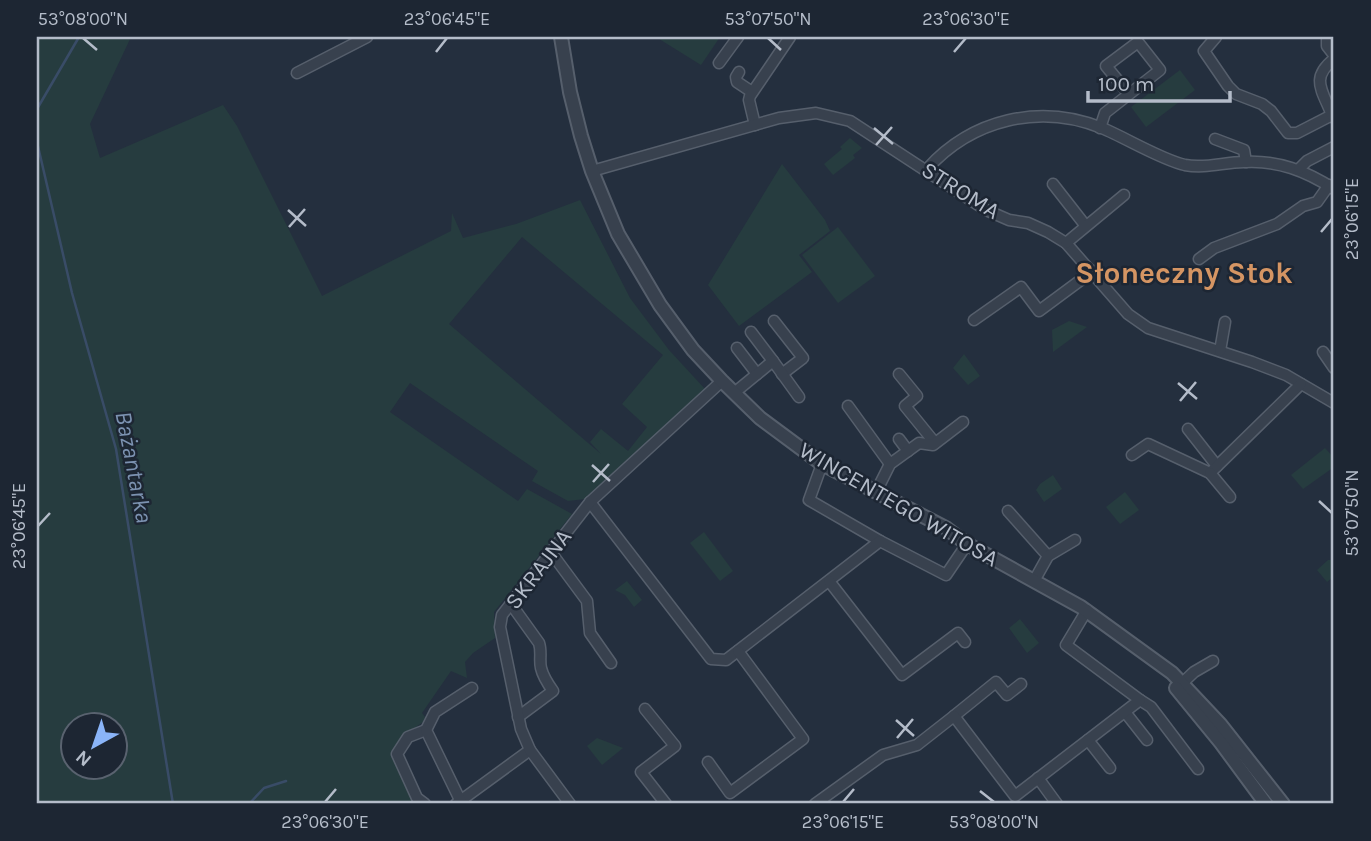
<svg xmlns="http://www.w3.org/2000/svg" width="1371" height="841" font-family="Karla,sans-serif">
<rect width="100%" height="100%" fill="#242f3e"/>
<g fill="#263c3f" fill-rule="evenodd">
<path d="M 37,37 L 131,37 L 90,124 L 100,158 L 223,105 L 237,126 L 322,296 L 451,231 L 452,213 L 463,238 L 516,224 L 580,200 L 630,298 L 669,350 L 705,389 L 585,499 L 568,501 L 532,481 L 538,471 L 410,383 L 390,412 L 518,501 L 527,489 L 572,514 L 494,612 L 495,638 L 473,653 L 465,662 L 467,678 L 451,671 L 422,713 L 425,717 L 423,722 L 406,734 L 391,753 L 418,804 L 37,804 ZM 522,237 L 663,355 L 622,404 L 647,427 L 628,451 L 601,429 L 590,442 L 601,454 L 449,324 ZM 74,726 L 116,726 L 116,768 L 74,768 Z"/>
<path d="M 656,37 L 720,37 L 701,65 Z"/>
<path d="M 1180,70 L 1195,90 L 1146,127 L 1131,107 Z"/>
<path d="M 850,138 L 862,148 L 853,155 L 855,158 L 833,175 L 824,164 L 842,149 L 840,147 Z"/>
<path d="M 782,164 L 825,220 L 830,231 L 799,255 L 812,272 L 739,326 L 708,285 Z"/>
<path d="M 838,227 L 875,276 L 838,303 L 802,255 Z"/>
<path d="M 1069,321 L 1087,327 L 1053,352 L 1052,330 Z"/>
<path d="M 964,354 L 980,376 L 968,385 L 953,368 Z"/>
<path d="M 1325,448 L 1334,458 L 1334,467 L 1303,489 L 1291,475 Z"/>
<path d="M 1053,475 L 1062,489 L 1044,502 L 1036,490 L 1040,484 Z"/>
<path d="M 1125,492 L 1139,510 L 1120,524 L 1106,507 Z"/>
<path d="M 704,532 L 733,571 L 720,581 L 690,543 Z"/>
<path d="M 1328,560 L 1334,560 L 1334,576 L 1327,582 L 1317,570 Z"/>
<path d="M 627,581 L 642,600 L 634,607 L 625,595 L 615,590 Z"/>
<path d="M 1020,619 L 1039,643 L 1027,653 L 1009,628 Z"/>
<path d="M 597,738 L 623,748 L 602,765 L 587,746 Z"/>
</g>
<g fill="none" stroke-linecap="round" stroke-linejoin="round">
<g stroke="#394c67" stroke-width="2.5">
<path d="M 37,109 L 79,37"/>
<path d="M 37,142 L 72,293 L 116,449 L 173,804"/>
<path d="M 249,804 L 264,788 L 286,781"/>
</g>
<defs>
<g id="minor">
<path d="M 1216,37 L 1204,51 L 1228,86 L 1236,94 L 1262,104 L 1271,111 L 1288,133 L 1297,133 L 1332,115 L 1334,118"/>
<path d="M 1327,37 L 1327,46 L 1334,55"/>
<path d="M 719,63 L 738,37"/>
<path d="M 739,72 L 736,77 L 737,82 L 752,92"/>
<path d="M 297,73 L 367,37"/>
<path d="M 1332,115 C 1322,90 1310,78 1334,59"/>
<path d="M 755,125 L 749,100 L 750,96 L 790,37"/>
<path d="M 1100,128 L 1105,113 L 1160,70 L 1138,42 L 1106,66 L 1129,94"/>
<path d="M 1215,139 L 1244,150 L 1246,162"/>
<path d="M 927,169 C 972,119 1040,103 1102,128 C 1126,138 1162,160 1185,165 C 1206,169 1224,162 1244,162 C 1278,160 1306,171 1334,189"/>
<path d="M 1299,169 L 1307,161 L 1334,147"/>
<path d="M 592,171 L 779,118 L 816,113 L 850,121 L 986,210 L 1009,220 L 1028,223 L 1048,232 L 1066,243 L 1128,314 L 1148,328 L 1252,362 L 1286,375 L 1334,403"/>
<path d="M 1053,184 L 1085,225"/>
<path d="M 1066,243 L 1124,195"/>
<path d="M 1199,259 L 1214,248 L 1277,224 L 1303,206 L 1317,202 L 1329,185"/>
<path d="M 974,320 L 1021,287 L 1039,311 L 1093,271"/>
<path d="M 774,321 L 803,358 L 782,374"/>
<path d="M 751,332 L 773,361"/>
<path d="M 737,348 L 757,374"/>
<path d="M 1220,351 L 1225,322"/>
<path d="M 1323,352 L 1334,368"/>
<path d="M 899,374 L 917,396 L 905,406 L 935,443"/>
<path d="M 734,393 L 773,361 L 799,397"/>
<path d="M 848,406 L 890,464"/>
<path d="M 1188,429 L 1217,466"/>
<path d="M 899,439 L 908,451"/>
<path d="M 1132,455 L 1148,444 L 1210,473 L 1301,384"/>
<path d="M 822,464 L 809,500 L 880,541"/>
<path d="M 1210,473 L 1230,497"/>
<path d="M 876,492 L 890,464 L 919,443 L 933,445 L 963,422"/>
<path d="M 590,502 L 711,659 L 726,660 L 880,541 L 946,575 L 967,544"/>
<path d="M 1008,511 L 1048,556"/>
<path d="M 550,551 L 587,601 L 590,633 L 611,663"/>
<path d="M 829,581 L 902,675 L 958,633 L 965,642"/>
<path d="M 1034,581 L 1048,556 L 1075,540"/>
<path d="M 511,604 L 539,643 C 542,652 539,660 541,668 C 543,677 548,684 553,691 L 518,717"/>
<path d="M 1177,688 L 1194,672 L 1213,661"/>
<path d="M 1140,700 L 1151,707 L 1198,769"/>
<path d="M 645,709 L 675,746 L 641,772 L 666,804"/>
<path d="M 1125,712 L 1147,740"/>
<path d="M 954,716 L 996,682 L 1007,695 L 1021,684"/>
<path d="M 1088,740 L 1110,768"/>
<path d="M 708,762 L 730,793 L 803,739 L 738,651"/>
<path d="M 1038,778 L 1057,804"/>
<path d="M 425,804 L 417,798 L 397,754 L 408,737 L 426,730"/>
<path d="M 456,804 L 530,750"/>
<path d="M 462,804 L 426,730 L 435,712 L 472,688"/>
<path d="M 570,804 L 530,750 L 521,729 L 500,627 L 502,615 L 590,502 L 722,381"/>
<path d="M 815,804 L 883,755 L 917,745 L 954,716 L 1015,796 L 1140,700 L 1066,645 L 1087,610"/>
</g>
<g id="tertiary">
<path d="M 561,37 L 570,92 L 581,136 L 592,171 L 618,234 L 660,305 L 693,350 L 722,381 L 760,418 L 822,464 L 946,528 L 967,544 L 1081,607 L 1172,673 L 1220,724 L 1283,804"/>
<path d="M 1176,688 L 1221,743 L 1266,804"/>
</g>
</defs>
<use href="#minor" stroke="#565f6c" stroke-width="13"/>
<use href="#tertiary" stroke="#565f6c" stroke-width="16"/>
<use href="#minor" stroke="#38414e" stroke-width="10"/>
<use href="#tertiary" stroke="#38414e" stroke-width="12"/>
</g>
<path fill="none" stroke="#b4bcc9" stroke-width="2.5" d="M 83,38 L 97,50M 768,38 L 781,50M 436,52 L 447,38M 954,52 L 966,38M 874,128 L 893,144M 876,145 L 892,127M 288,210 L 306,226M 289,227 L 305,209M 1321,232 L 1332,219M 1178,383 L 1197,399M 1180,401 L 1196,382M 592,465 L 610,481M 593,482 L 609,464M 1319,501 L 1332,513M 38,526 L 50,513M 896,720 L 914,736M 897,738 L 913,719M 980,791 L 994,802M 325,802 L 336,789M 843,802 L 854,789"/>
<g text-anchor="middle" stroke-width="5" stroke-linejoin="round" paint-order="stroke">
<g font-size="23" fill="#b4bcc9" stroke="#1d2633">
<text transform="translate(961 190) rotate(32)" y="8">STROMA</text>
<text transform="translate(899 504) rotate(30)" y="8">WINCENTEGO WITOSA</text>
<text transform="translate(538 569) rotate(-53)" y="8">SKRAJNA</text>
</g>
<g font-size="24" font-style="italic" fill="#7c92b1" stroke="#1d2633">
<text transform="translate(134 467) rotate(79)" y="8">Bażantarka</text>
</g>
<g font-size="30" font-weight="bold" fill="#d59563" stroke="#1d2633">
<text x="1184" y="283">Słoneczny Stok</text>
</g>
</g>
<rect width="1371" height="841" fill="none" stroke="#1d2633" stroke-width="77"/>
<g transform="translate(94 746) rotate(220)"><circle r="33" fill="#1d2633" stroke="#59626f" stroke-width="2"/>
<path d="M0-5L12 26L0 18L-12 26Z" fill="#8ab4f8"/>
<text y="-10" font-size="19" font-weight="bold" text-anchor="middle" fill="#b4bcc9">N</text>
</g>
<path d="M1088 91v10h142v-10" fill="none" stroke="#b4bcc9" stroke-width="3.5"/>
<text x="1098" y="91" font-size="21" fill="#b4bcc9" stroke="#1d2633" stroke-width="5" paint-order="stroke">100 m</text>
<rect x="38" y="38" width="1294" height="764" fill="none" stroke="#b4bcc9" stroke-width="2.5"/>
<g font-size="18" text-anchor="middle" fill="#b4bcc9">
<text x="83" y="25">53°08'00"N</text>
<text x="447" y="25">23°06'45"E</text>
<text x="768" y="25">53°07'50"N</text>
<text x="966" y="25">23°06'30"E</text>
<text transform="translate(1352 219) rotate(-90)" y="6">23°06'15"E</text>
<text transform="translate(1352 513) rotate(-90)" y="6">53°07'50"N</text>
<text transform="translate(19 526) rotate(-90)" y="6">23°06'45"E</text>
<text x="325" y="828">23°06'30"E</text>
<text x="843" y="828">23°06'15"E</text>
<text x="994" y="828">53°08'00"N</text>
</g>
</svg>
